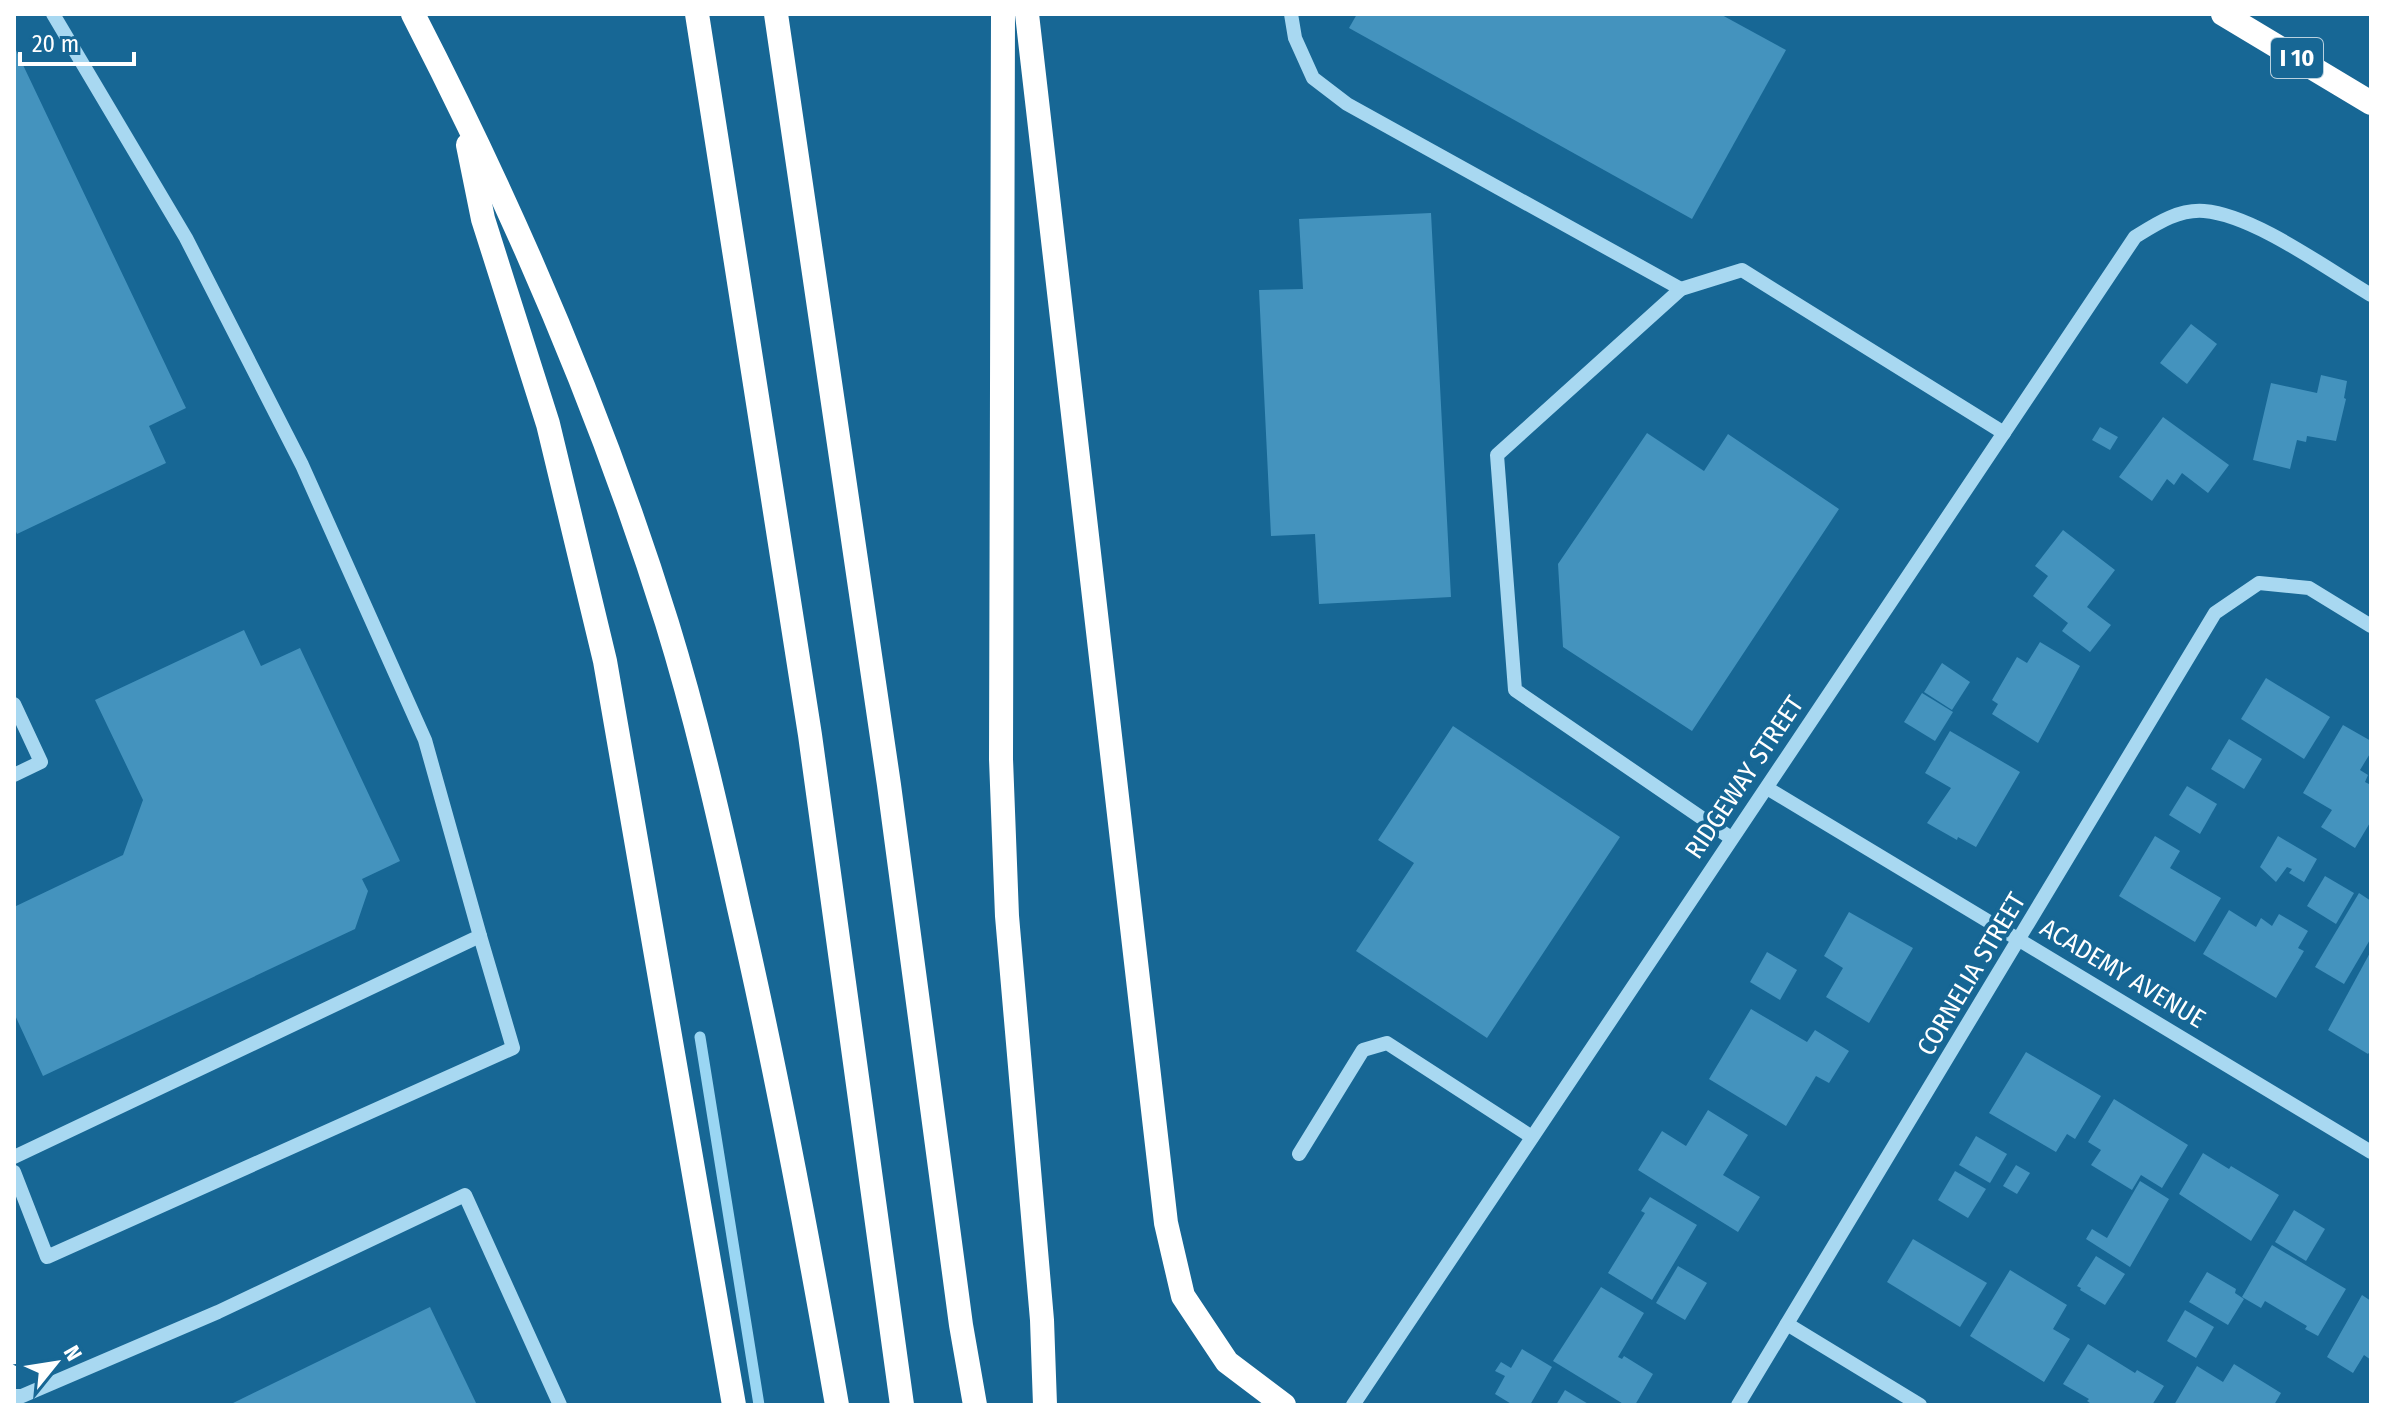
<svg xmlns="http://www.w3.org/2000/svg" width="2385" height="1419" font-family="'Fira Sans Condensed',sans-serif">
<rect width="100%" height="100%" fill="#176795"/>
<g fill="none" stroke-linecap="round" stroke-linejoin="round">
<path stroke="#9ad6f3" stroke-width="11" d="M 700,1037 L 759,1405"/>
</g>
<g fill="#4493be">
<path d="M 1357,14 L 1720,14 L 1786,50 L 1692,219 L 1349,28 Z"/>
<path d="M 14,46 L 186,408 L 149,426 L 166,463 L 17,534 L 14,527 Z"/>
<path d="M 1431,213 L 1451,597 L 1319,604 L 1315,534 L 1271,536 L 1259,290 L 1303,289 L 1299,219 Z"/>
<path d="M 2191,324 L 2217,344 L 2187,384 L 2160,363 Z"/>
<path d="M 2321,375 L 2347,381 L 2344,398 L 2346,399 L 2336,441 L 2307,436 L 2306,442 L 2297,440 L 2290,469 L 2253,460 L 2271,383 L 2317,393 Z"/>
<path d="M 2163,417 L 2229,465 L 2208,493 L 2182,473 L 2174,485 L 2167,479 L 2152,501 L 2119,477 Z"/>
<path d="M 2100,427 L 2118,437 L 2110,450 L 2092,440 Z"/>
<path d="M 1647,433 L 1704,471 L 1728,434 L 1839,509 L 1692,731 L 1563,647 L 1558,564 Z"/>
<path d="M 2063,530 L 2115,570 L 2087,607 L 2111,625 L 2090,652 L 2062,631 L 2068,623 L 2033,596 L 2048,576 L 2035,566 Z"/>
<path d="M 244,630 L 261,666 L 300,648 L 400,861 L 362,879 L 368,891 L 355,929 L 43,1076 L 14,1013 L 14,907 L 123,855 L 143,800 L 95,700 Z"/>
<path d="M 2040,642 L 2080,666 L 2038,743 L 1992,714 L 1998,704 L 1992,700 L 2017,657 L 2027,663 Z"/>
<path d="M 1942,663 L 1970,682 L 1952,710 L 1924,692 Z"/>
<path d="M 2266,678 L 2330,717 L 2304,759 L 2241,719 Z"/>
<path d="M 1922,693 L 1953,712 L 1935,741 L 1904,722 Z"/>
<path d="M 2343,725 L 2371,741 L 2371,752 L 2360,770 L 2368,775 L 2365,782 L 2371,785 L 2371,821 L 2355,848 L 2321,827 L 2332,810 L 2303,793 Z"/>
<path d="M 1453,726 L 1620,837 L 1487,1038 L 1356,951 L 1414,863 L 1378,840 Z"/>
<path d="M 1950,731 L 2020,772 L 1976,847 L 1958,837 L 1957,840 L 1927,823 L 1951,788 L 1925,773 Z"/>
<path d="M 2229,739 L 2262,759 L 2244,789 L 2211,769 Z"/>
<path d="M 2187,786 L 2217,804 L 2200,834 L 2169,815 Z"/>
<path d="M 2155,836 L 2180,851 L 2170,868 L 2221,898 L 2195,942 L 2119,896 Z"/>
<path d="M 2278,836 L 2317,859 L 2304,882 L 2289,873 L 2292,869 L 2287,867 L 2276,882 L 2260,867 Z"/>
<path d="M 2325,876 L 2354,893 L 2336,924 L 2307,906 Z"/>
<path d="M 2359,893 L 2371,901 L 2371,938 L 2344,984 L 2315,967 Z"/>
<path d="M 2229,910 L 2256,927 L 2261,918 L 2272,926 L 2279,914 L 2308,931 L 2298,948 L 2304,951 L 2276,998 L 2203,954 Z"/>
<path d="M 1849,912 L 1913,948 L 1869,1023 L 1826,997 L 1843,968 L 1824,956 Z"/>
<path d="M 2371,951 L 2371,1050 L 2368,1054 L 2328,1030 Z"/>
<path d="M 1767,952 L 1797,970 L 1780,1000 L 1750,982 Z"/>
<path d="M 1751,1009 L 1807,1042 L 1815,1030 L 1849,1051 L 1829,1083 L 1816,1076 L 1786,1126 L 1709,1079 Z"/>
<path d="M 2026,1052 L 2101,1096 L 2075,1139 L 2067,1134 L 2056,1152 L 1989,1113 Z"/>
<path d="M 2114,1099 L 2188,1145 L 2162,1188 L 2141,1175 L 2132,1190 L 2091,1165 L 2101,1150 L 2088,1142 Z"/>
<path d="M 1708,1110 L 1748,1135 L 1723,1175 L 1760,1197 L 1738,1232 L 1638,1170 L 1662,1131 L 1686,1146 Z"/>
<path d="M 1976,1136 L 2007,1154 L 1990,1183 L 1959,1165 Z"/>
<path d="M 2203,1153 L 2229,1169 L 2231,1166 L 2279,1195 L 2251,1241 L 2179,1194 Z"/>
<path d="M 2016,1165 L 2030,1173 L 2017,1194 L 2003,1186 Z"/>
<path d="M 1955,1171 L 1986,1189 L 1968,1218 L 1938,1200 Z"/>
<path d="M 2140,1181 L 2169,1199 L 2130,1267 L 2086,1239 L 2092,1229 L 2107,1238 Z"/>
<path d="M 1650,1197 L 1697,1225 L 1652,1300 L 1608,1273 L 1645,1213 L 1641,1211 Z"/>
<path d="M 2294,1210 L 2325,1229 L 2306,1261 L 2275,1242 Z"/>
<path d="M 1913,1239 L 1987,1283 L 1960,1327 L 1887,1282 Z"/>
<path d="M 2272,1245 L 2346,1289 L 2318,1336 L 2305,1329 L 2307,1326 L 2265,1301 L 2261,1308 L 2242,1297 Z"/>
<path d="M 2096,1256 L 2125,1274 L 2105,1305 L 2080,1290 L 2081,1288 L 2077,1286 Z"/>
<path d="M 1678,1266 L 1707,1283 L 1685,1320 L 1656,1303 Z"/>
<path d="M 2010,1270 L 2067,1305 L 2053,1329 L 2070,1339 L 2044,1382 L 1970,1336 Z"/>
<path d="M 2207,1272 L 2236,1289 L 2235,1293 L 2244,1299 L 2228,1325 L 2189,1302 Z"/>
<path d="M 1601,1287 L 1644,1313 L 1618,1357 L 1622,1359 L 1624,1356 L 1653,1374 L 1635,1405 L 1625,1405 L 1553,1361 Z"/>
<path d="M 2362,1295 L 2371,1301 L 2371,1360 L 2364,1355 L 2353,1373 L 2327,1357 Z"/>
<path d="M 430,1307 L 477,1405 L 229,1405 Z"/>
<path d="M 2185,1310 L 2214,1327 L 2196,1358 L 2167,1341 Z"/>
<path d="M 2088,1344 L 2135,1373 L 2137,1370 L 2164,1386 L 2152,1405 L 2093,1405 L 2087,1401 L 2089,1399 L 2063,1384 Z"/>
<path d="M 1522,1349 L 1552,1367 L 1530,1405 L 1513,1405 L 1495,1394 L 1505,1376 L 1495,1371 L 1501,1362 L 1511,1368 Z"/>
<path d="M 2234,1364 L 2281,1393 L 2274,1405 L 2174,1405 L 2197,1366 L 2223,1382 Z"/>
<path d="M 1565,1390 L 1590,1405 L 1556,1405 Z"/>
</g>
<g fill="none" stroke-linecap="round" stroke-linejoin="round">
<g stroke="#a8d8f1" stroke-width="14">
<path d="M 1291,14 L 1295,38 L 1313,78 L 1347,104 L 1681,289"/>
<path d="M 14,704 L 41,762 L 14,775"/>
<path d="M 1767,788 L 2371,1152"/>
<path d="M 1731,838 L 1515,690 L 1497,455 L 1681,289 L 1742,270 L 2004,433"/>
<path d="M 1299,1154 L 1363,1050 L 1387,1043 L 1532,1137"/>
<path d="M 14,1157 L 480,936 L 425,740 L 302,465 L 186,238 L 53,14"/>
<path d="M 14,1172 L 47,1257 L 513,1048 L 480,936"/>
<path d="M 1787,1324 L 1920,1405"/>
<path d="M 14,1396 L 22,1396 L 218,1312 L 465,1195 L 560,1405"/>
<path d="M 1353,1405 L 2135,237 C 2156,224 2178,209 2204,211 C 2254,215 2327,269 2371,295"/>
<path d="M 1738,1405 L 2215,613 L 2259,583 L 2309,588 L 2371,626"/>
</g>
<g stroke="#fff" stroke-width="24">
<path d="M 413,14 C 513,208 602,414 667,623 C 696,717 718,813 739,908 C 777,1073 808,1238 837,1405"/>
<path d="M 697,14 L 810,735 L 902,1405"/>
<path d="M 776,14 L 889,785 L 961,1325 L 975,1405"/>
<path d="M 1003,14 L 1001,759 L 1007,916 L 1042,1320 L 1045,1405"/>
<path d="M 1027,14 L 1166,1223 L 1183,1296 L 1227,1362 L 1284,1405"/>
<path d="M 2223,14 L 2371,103"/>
<path d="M 468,145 L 483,219 L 548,424 L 605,661 L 734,1405"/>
</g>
</g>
<g text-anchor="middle" stroke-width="8" stroke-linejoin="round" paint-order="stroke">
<rect fill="#176795" stroke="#b9d1df" stroke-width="2" x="2271" y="38" width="52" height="40" rx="6"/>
<g font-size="24" font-weight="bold" fill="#fff">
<text x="2297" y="66">I 10</text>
</g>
<g font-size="26" fill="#fff" stroke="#176795">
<text transform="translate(1744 777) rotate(-56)" y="9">RIDGEWAY STREET</text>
<text transform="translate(2123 973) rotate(31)" y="9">ACADEMY AVENUE</text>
<text transform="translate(1971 974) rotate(-59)" y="9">CORNELIA STREET</text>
</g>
</g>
<rect width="2385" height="1419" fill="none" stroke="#ffffff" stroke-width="32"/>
<g transform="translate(56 1363) rotate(60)" stroke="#176795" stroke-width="6" paint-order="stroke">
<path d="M0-6L14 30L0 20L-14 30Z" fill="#ffffff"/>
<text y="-12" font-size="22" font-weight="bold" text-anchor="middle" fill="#ffffff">N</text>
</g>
<path d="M20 52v12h114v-12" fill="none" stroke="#ffffff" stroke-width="4"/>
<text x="32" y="52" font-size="24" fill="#ffffff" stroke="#176795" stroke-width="6" paint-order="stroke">20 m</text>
</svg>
